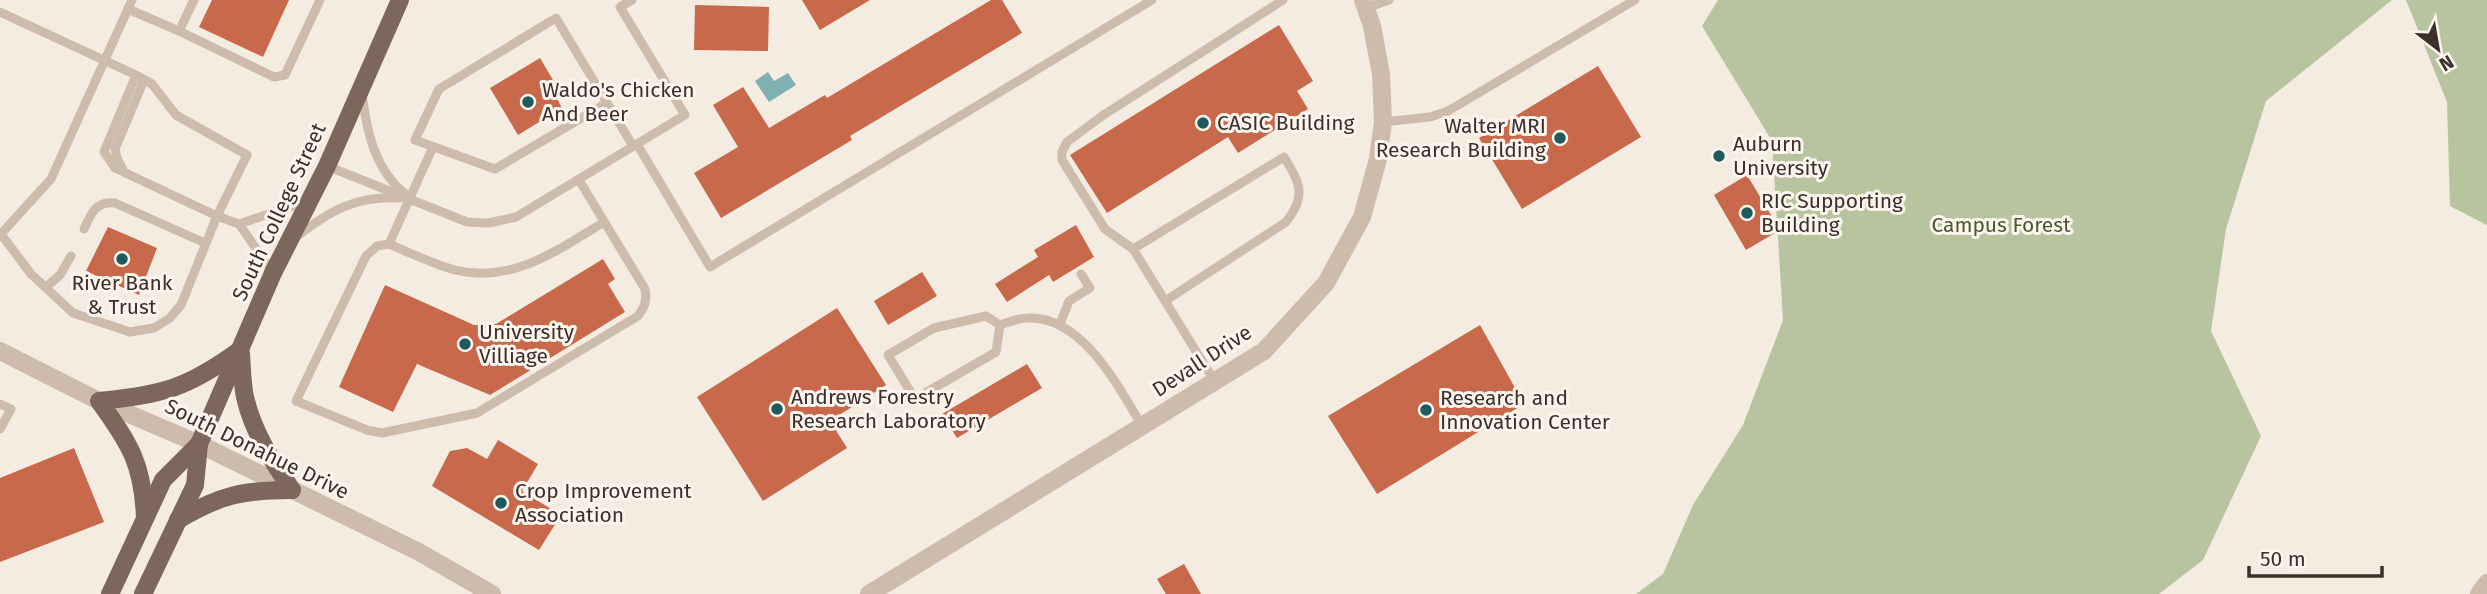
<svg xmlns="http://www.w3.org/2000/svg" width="2487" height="594" font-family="'Fira Sans',sans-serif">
<rect width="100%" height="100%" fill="#f4ebe1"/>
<g fill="#b8c4a0">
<path d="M 1718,0 L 2392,0 L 2266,101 L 2226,229 L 2211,331 L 2261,436 L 2203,560 L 2159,594 L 1636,594 L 1663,574 L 1693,505 L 1743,425 L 1783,320 L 1772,141 L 1702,26 Z"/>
<path d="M 2406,0 L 2487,0 L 2487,225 L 2450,206 L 2447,102 Z"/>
</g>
<path fill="#7fb0b2" d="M 768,72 L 774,81 L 788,73 L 796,85 L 769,102 L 755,81 Z"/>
<g fill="#c8694b">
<path d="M 212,0 L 289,0 L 263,57 L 199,27 Z"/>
<path d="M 802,0 L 870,0 L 820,30 Z"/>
<path d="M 991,0 L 1002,0 L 1022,33 L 850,136 L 852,140 L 721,218 L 694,173 L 738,147 L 713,105 L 743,87 L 769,128 L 825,95 L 827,98 Z"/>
<path d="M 695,5 L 769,7 L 768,51 L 694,50 Z"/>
<path d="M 1279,25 L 1313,81 L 1297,91 L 1308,109 L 1238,153 L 1228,137 L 1107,213 L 1070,155 Z"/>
<path d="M 540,58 L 560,92 L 555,95 L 562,108 L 518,135 L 490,88 Z"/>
<path d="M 1598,66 L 1641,137 L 1522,209 L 1479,138 Z"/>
<path d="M 1747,175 L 1780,230 L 1746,250 L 1714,195 Z"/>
<path d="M 1076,225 L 1094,257 L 1053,282 L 1049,275 L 1007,302 L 995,284 L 1038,257 L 1034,250 Z"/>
<path d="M 108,227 L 157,248 L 139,295 L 86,271 Z"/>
<path d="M 603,259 L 615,279 L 608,284 L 625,312 L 490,395 L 417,364 L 393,412 L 339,387 L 385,285 L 474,325 L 496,324 Z"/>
<path d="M 922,272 L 937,296 L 888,325 L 874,301 Z"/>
<path d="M 837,308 L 886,385 L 830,421 L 847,448 L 763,501 L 697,397 Z"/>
<path d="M 1480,325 L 1524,404 L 1377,494 L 1328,416 Z"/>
<path d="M 1027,364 L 1042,388 L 957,438 L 942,414 Z"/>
<path d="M 498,440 L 538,464 L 522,491 L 561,515 L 539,550 L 432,486 L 450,451 L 467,448 L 487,459 Z"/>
<path d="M 74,448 L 104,522 L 0,562 L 0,478 Z"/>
<path d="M 1184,564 L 1201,594 L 1166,594 L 1157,579 Z"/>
</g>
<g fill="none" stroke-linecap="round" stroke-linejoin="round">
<g stroke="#cdbbac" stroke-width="9">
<path d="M 194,0 L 179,31 L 274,77 L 285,75 L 320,0"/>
<path d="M 1366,8 L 1389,0"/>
<path d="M 128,9 L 179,31"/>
<path d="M 0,12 L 136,75 L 152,84 L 176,115 L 247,155 L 217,216 L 115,168 L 104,152 L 136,75"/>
<path d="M 362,94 C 367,132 374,168 405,194"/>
<path d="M 607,103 L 495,169 L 415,140 L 439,89 L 556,18 L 633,146"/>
<path d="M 1383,122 L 1430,117 L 1448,111 L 1635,0"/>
<path d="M 637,144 L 710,267 L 1152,0"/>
<path d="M 433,147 L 389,244 C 411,253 432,264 455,270 C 512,284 558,250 604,222"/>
<path d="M 327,166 L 467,222 L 488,223 L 516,217 L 685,115 L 620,7 L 632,0"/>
<path d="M 124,172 L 117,158 L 115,149 L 144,80"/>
<path d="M 239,224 L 307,201"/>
<path d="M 84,229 C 91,213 96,201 115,203 L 205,243"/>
<path d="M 1,234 L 31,274 L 73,313 L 130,332 L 154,328 L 170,318 L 181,305 L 217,216 L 239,224 L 273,273"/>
<path d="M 0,235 L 51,179 L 132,0"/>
<path d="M 296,237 C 331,210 355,196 400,198"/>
<path d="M 389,244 L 377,246 L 366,256 L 296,401 L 367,430 L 382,433 L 477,413 L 638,316 C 645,307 647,300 645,289 L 579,180"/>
<path d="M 1133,249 L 1284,157 C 1300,183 1307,196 1286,222 L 1165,301"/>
<path d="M 46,287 L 60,275 L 71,256"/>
<path d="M 1060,324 L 1069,301 L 1090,288 L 1081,274"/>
<path d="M 1000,325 L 996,352 L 915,399 L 888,355 L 934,328 L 986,316 L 1000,325 C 1008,322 1019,318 1027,318 C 1082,315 1118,386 1142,426"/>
<path d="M 1215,382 L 1133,249 L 1105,229 L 1062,160 L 1062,152 L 1067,142 L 1102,116 L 1283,0"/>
<path d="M 0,404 L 11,409 L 0,429"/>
</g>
<g stroke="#cdbbac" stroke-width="18">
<path d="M 869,594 L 1264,351 L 1326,283 L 1362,217 L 1378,159 L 1383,122 L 1381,74 L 1372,26 L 1363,0"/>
<path d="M 2479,594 L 2487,583"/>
</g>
<path stroke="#cdbbac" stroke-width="18" d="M 0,351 L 99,401 L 199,444 L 419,552 L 492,594"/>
<g stroke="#7d675c" stroke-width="18">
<path d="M 241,353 C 242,368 242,383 245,397 C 253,432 272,461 292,490"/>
<path d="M 145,518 C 143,464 130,444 99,401 C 164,394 186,389 240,350"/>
<path d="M 178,520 C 220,495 243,490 292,490"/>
<path d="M 110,594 L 163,480 L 199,444"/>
<path d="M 143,594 L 195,485 L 199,444 L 273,273 L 327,166 L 400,0"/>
</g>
</g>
<g fill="#1f5a5e" stroke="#fbf5ee" stroke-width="2.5">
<circle cx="528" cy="102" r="7"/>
<circle cx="1203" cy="123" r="7"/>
<circle cx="1560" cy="138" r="7"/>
<circle cx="1719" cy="156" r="7"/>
<circle cx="1747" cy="213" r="7"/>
<circle cx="122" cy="259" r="7"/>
<circle cx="465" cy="344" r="7"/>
<circle cx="777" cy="409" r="7"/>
<circle cx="1426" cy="410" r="7"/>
<circle cx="501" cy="503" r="7"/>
</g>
<g text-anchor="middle" stroke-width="6" stroke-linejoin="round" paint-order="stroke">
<g font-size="21" fill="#3b302b" stroke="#fbf5ee" text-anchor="start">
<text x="542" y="97">Waldo's Chicken<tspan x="542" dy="24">And Beer</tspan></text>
<text x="1217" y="130">CASIC Building</text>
<text x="1546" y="133" text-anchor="end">Walter MRI<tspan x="1546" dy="24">Research Building</tspan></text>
<text x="1733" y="151">Auburn<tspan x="1733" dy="24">University</tspan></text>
<text x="1761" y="208">RIC Supporting<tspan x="1761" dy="24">Building</tspan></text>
<text x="122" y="290" text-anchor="middle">River Bank<tspan x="122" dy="24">&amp; Trust</tspan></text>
<text x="479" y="339">University<tspan x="479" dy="24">Villiage</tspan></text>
<text x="791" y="404">Andrews Forestry<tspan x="791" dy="24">Research Laboratory</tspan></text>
<text x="1440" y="405">Research and<tspan x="1440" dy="24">Innovation Center</tspan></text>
<text x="515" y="498">Crop Improvement<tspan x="515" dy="24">Association</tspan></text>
</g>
<g font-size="21" fill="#3b302b" stroke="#fbf5ee">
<text transform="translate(279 212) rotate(-65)" y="7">South College Street</text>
<text transform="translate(1202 361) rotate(-33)" y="7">Devall Drive</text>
<text transform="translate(257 449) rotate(26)" y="7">South Donahue Drive</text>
</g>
<g font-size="21" fill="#4a5a2e" stroke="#fbf5ee">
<text x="2001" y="232">Campus Forest</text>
</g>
</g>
<g transform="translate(2438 49) rotate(149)" stroke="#fbf5ee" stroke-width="5" paint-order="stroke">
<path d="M0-5L12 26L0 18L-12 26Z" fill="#3b302b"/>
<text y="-10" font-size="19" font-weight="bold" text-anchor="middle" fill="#3b302b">N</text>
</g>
<path d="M2249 566v10h133v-10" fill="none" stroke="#3b302b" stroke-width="3.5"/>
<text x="2260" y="566" font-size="21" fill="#3b302b" stroke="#fbf5ee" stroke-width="5" paint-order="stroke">50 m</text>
</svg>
